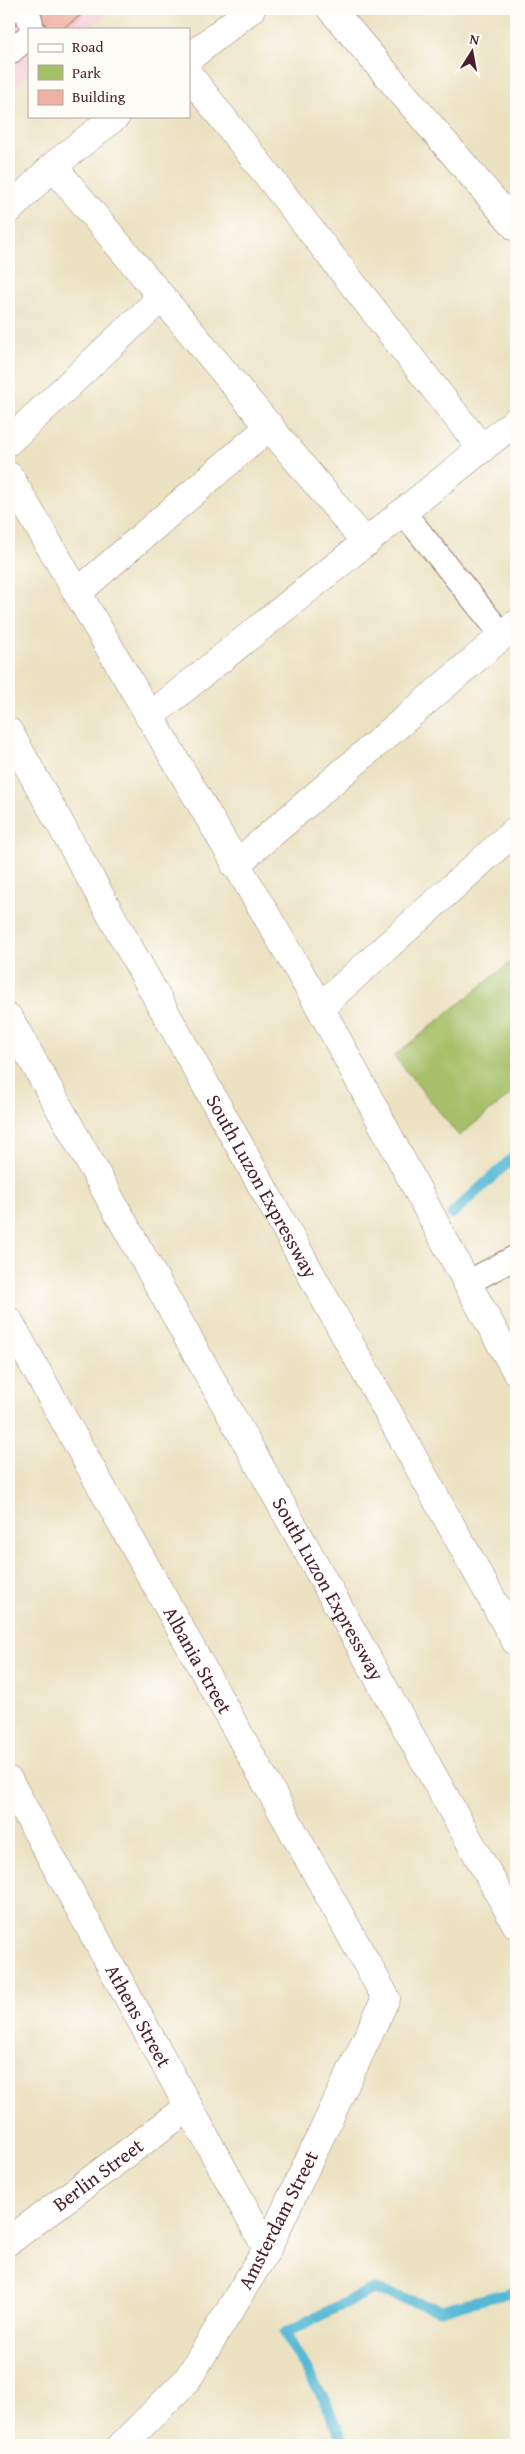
<svg xmlns="http://www.w3.org/2000/svg" width="525" height="2454" font-family="'Gentium Book Plus',serif">
<rect width="100%" height="100%" fill="#fdfcf7"/>
<filter id="ink" filterUnits="userSpaceOnUse"><feTurbulence type="fractalNoise" baseFrequency=".02" numOctaves="2"/><feDisplacementMap in="SourceGraphic" scale="10" xChannelSelector="R" yChannelSelector="G"/><feConvolveMatrix kernelMatrix="1 2 1 2 8 2 1 2 1" color-interpolation-filters="sRGB"/></filter>
<filter id="wash" filterUnits="userSpaceOnUse"><feTurbulence type="fractalNoise" baseFrequency=".0096" numOctaves="4" result="noise"/><feDisplacementMap in="SourceGraphic" scale="20" xChannelSelector="R" yChannelSelector="G"/><feGaussianBlur stdDeviation="1.12" result="paint"/><feColorMatrix in="noise" values="0 0 0 0 0 0 0 0 0 0 0 0 0 0 0 0 0 1.4 0 .05"/><feComposite in="paint" operator="in"/></filter>
<g filter="url(#wash)">
<rect width="100%" height="100%" fill="#ece2c2"/>
<path fill="#f5cfdb" d="M 9,9 L 113,9 L 87,29 L 29,29 L 29,75 L 9,91 Z"/>
<path fill="#a5c067" stroke="#787049" d="M 516,958 L 516,1090 L 459,1136 L 394,1056 Z"/>
<g fill="none" stroke-linecap="round" stroke-linejoin="round">
<g stroke="#55b8d4" stroke-width="11">
<path d="M 452,1214 L 516,1155"/>
<path d="M 345,2445 L 326,2403 L 285,2333 L 373,2289 L 440,2310 L 516,2291"/>
</g>
</g>
<g id="blocks">
<g fill="#eeb1a3">
<path d="M 33,9 L 89,9 L 62,29 L 49,29 Z"/>
<path d="M 9,14 L 17,24 L 9,30 Z"/>
</g>
</g>
</g>
<g filter="url(#ink)">
<use href="#blocks" fill-opacity="0" stroke="#9b8076" stroke-width="1"/>
<g fill="none" stroke-linecap="round" stroke-linejoin="round">
<defs>
<g id="service">
<path d="M 22,9 L 30,19 L 32,29"/>
<path d="M 9,53 L 29,36"/>
<path d="M 403,512 L 503,636"/>
<path d="M 467,1283 L 516,1257"/>
</g>
<g id="minor">
<path d="M 331,9 L 516,227"/>
<path d="M 189,58 L 251,9"/>
<path d="M 189,75 L 482,449"/>
<path d="M 53,166 L 366,543"/>
<path d="M 9,210 L 53,166 L 116,116"/>
<path d="M 9,441 L 162,297"/>
<path d="M 9,476 L 320,1007 L 467,1283 L 516,1371"/>
<path d="M 77,593 L 270,426"/>
<path d="M 149,717 L 516,421"/>
<path d="M 235,865 L 516,624"/>
<path d="M 320,1007 L 516,830"/>
<path id="s1" d="M 9,1321 L 386,1998 L 267,2249 L 187,2380 L 122,2445"/>
<path id="s2" d="M 9,1781 L 267,2249"/>
<path id="s3" d="M 9,2241 L 189,2107"/>
</g>
<g id="motorway">
<path id="s4" d="M 9,732 L 516,1642"/>
<path id="s5" d="M 9,1018 L 516,1924"/>
</g>
</defs>
<use href="#service" stroke="#9b8076" stroke-width="26"/>
<use href="#minor" stroke="#9b8076" stroke-width="29"/>
<use href="#motorway" stroke="#9b8076" stroke-width="29"/>
<use href="#service" stroke="#fff" stroke-width="24"/>
<use href="#minor" stroke="#fff" stroke-width="28"/>
<use href="#motorway" stroke="#fff" stroke-width="28"/>
</g>
</g>
<g text-anchor="middle" stroke-width="4" stroke-linejoin="round" paint-order="stroke">
<g font-size="20" fill="#4a1f2b" stroke="#fdfcf7">
<text dy="7" stroke="none"><textPath href="#s4" startOffset="520">South Luzon Expressway</textPath></text>
<text dy="7" stroke="none"><textPath href="#s5" startOffset="654">South Luzon Expressway</textPath></text>
<text dy="7" stroke="none"><textPath href="#s1" startOffset="388">Albania Street</textPath></text>
<text dy="7" stroke="none"><textPath href="#s2" startOffset="268">Athens Street</textPath></text>
<text dy="7" stroke="none"><textPath href="#s3" startOffset="111">Berlin Street</textPath></text>
<text transform="translate(278 2220) rotate(-63)" y="7">Amsterdam Street</text>
</g>
</g>
<rect width="525" height="2454" fill="none" stroke="#fdfcf7" stroke-width="30"/>
<rect x="28" y="28" width="162" height="90" fill="#fdfcf7" stroke="#b5a4a5"/>
<rect x="38" y="44" width="25" height="8" fill="#ffffff" stroke="#b5a4a5"/>
<text x="72" y="52" font-size="15" fill="#4a1f2b">Road</text>
<rect x="38" y="65" width="25" height="15" fill="#a5c067" stroke="#b5a4a5"/>
<text x="72" y="78" font-size="15" fill="#4a1f2b">Park</text>
<rect x="38" y="90" width="25" height="15" fill="#eeb1a3" stroke="#b5a4a5"/>
<text x="72" y="102" font-size="15" fill="#4a1f2b">Building</text>
<g transform="translate(472 52) rotate(11)" stroke="#fdfcf7" stroke-width="4" paint-order="stroke">
<path d="M0-4L9 19L0 12L-9 19Z" fill="#4a1f2b"/>
<text y="-8" font-size="14" font-weight="bold" text-anchor="middle" fill="#4a1f2b">N</text>
</g>
</svg>
